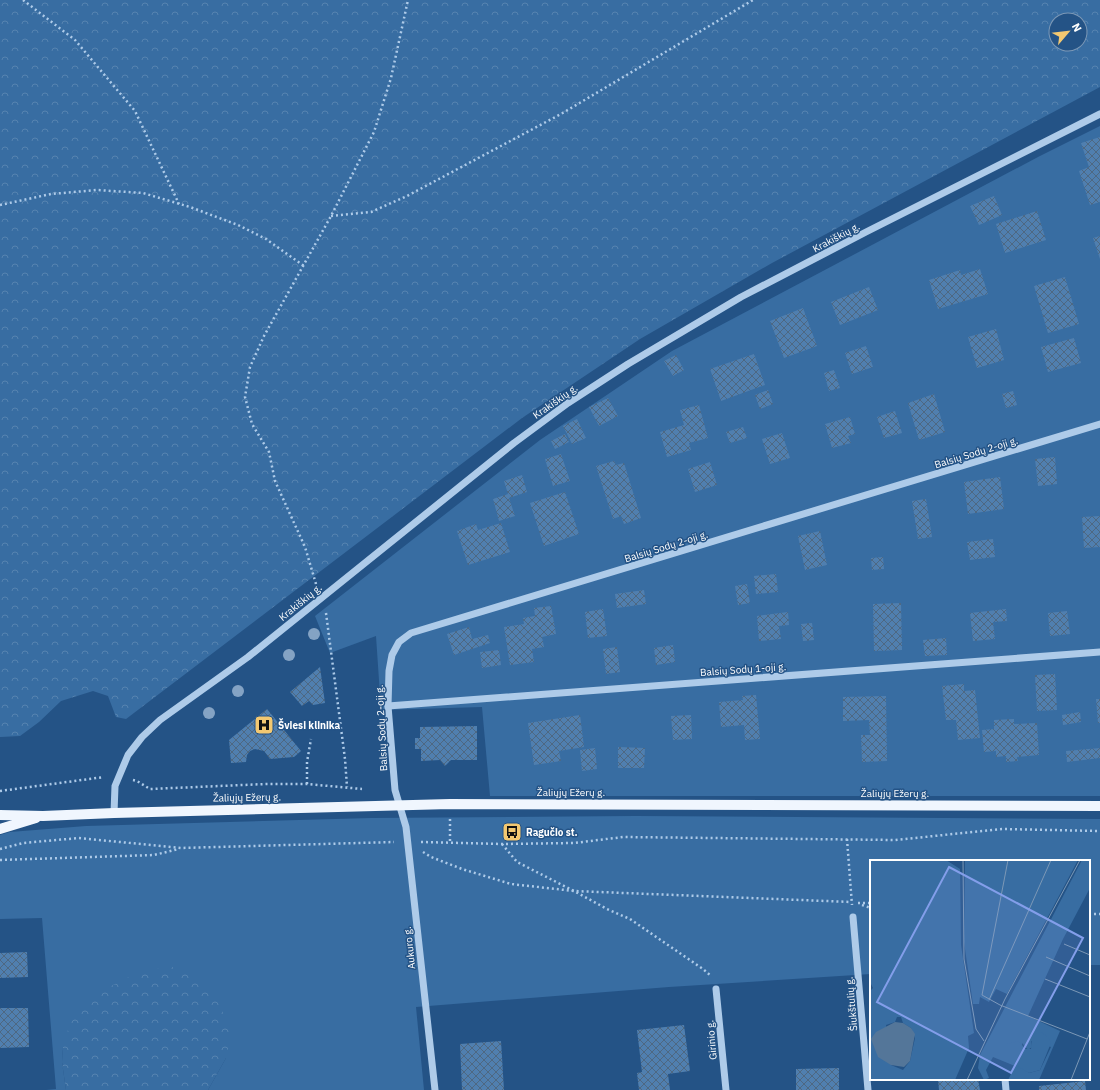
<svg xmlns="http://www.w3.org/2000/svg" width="1100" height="1090" font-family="'IBM Plex Sans',sans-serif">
<defs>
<pattern id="forest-crowns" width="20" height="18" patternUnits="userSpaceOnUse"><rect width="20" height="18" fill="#386da2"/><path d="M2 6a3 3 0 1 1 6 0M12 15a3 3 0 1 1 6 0" fill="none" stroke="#5683b0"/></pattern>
<pattern id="building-cross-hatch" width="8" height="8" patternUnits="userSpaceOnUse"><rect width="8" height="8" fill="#507faf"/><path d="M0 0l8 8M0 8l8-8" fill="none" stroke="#4e6882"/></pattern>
</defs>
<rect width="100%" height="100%" fill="#245386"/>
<g fill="#386da2">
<path d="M 1100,126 L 1100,796 L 490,796 L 482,707 L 381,710 L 376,636 L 330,653 L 315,616 L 540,440 L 672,351 L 1038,157 Z"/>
<path d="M 635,816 L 1100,819 L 1100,965 L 1089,965 L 1089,861 L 871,861 L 871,974 L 669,987 L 416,1007 L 424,1090 L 208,1090 L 226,1058 L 63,1047 L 62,1062 L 66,1090 L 46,1090 L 56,1089 L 42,918 L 0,919 L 0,835 L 10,832 L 86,826 L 371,818 Z"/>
</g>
<g fill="url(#forest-crowns)" fill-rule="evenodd">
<path d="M 0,0 L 1100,0 L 1100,87 L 772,263 L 640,339 L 522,418 L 126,719 L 116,717 L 108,696 L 93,691 L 61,701 L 39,722 L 20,736 L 0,737 ZM 1056,20 L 1080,20 L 1080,44 L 1056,44 Z"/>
<path d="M 172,967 L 200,980 L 220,1005 L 231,1034 L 226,1058 L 208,1090 L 66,1090 L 62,1062 L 63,1047 L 70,1023 L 101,991 L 141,971 Z"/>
</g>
<g fill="url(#building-cross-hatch)">
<path d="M 1100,137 L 1100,202 L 1090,205 L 1079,171 L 1089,167 L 1081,143 Z"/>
<path d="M 994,196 L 1002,215 L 979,225 L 970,206 Z"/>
<path d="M 1037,211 L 1046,240 L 1005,253 L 996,224 Z"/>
<path d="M 1100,236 L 1100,259 L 1093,238 Z"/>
<path d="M 980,269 L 988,294 L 938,309 L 929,280 L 960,270 L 961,275 Z"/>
<path d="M 1065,277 L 1079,324 L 1048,333 L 1034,286 Z"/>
<path d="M 869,287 L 878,310 L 840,325 L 831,302 Z"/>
<path d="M 803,308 L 817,346 L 784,358 L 770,321 Z"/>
<path d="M 996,329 L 1004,360 L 977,368 L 968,337 Z"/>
<path d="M 1074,338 L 1081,363 L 1048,372 L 1041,347 Z"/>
<path d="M 866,346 L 873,367 L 852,374 L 845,353 Z"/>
<path d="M 754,354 L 765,385 L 721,401 L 710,369 Z"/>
<path d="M 676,355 L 684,370 L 673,376 L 664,361 Z"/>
<path d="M 834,370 L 840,388 L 829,391 L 824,373 Z"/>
<path d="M 768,390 L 773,404 L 760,409 L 755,395 Z"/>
<path d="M 1013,391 L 1017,405 L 1006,408 L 1002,394 Z"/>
<path d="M 934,394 L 945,432 L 919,440 L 908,403 Z"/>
<path d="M 608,398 L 618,416 L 599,426 L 589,407 Z"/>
<path d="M 699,405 L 708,438 L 689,443 L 691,450 L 667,457 L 660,432 L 684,425 L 680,410 Z"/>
<path d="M 895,411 L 902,433 L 884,438 L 877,417 Z"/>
<path d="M 850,417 L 855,434 L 848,436 L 851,443 L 832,448 L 825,424 Z"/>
<path d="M 577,419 L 586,438 L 572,444 L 563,426 Z"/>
<path d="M 743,427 L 747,438 L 730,443 L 726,432 Z"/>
<path d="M 782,433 L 790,458 L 770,464 L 762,439 Z"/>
<path d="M 565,434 L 569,442 L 555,449 L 551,441 Z"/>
<path d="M 561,454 L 570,481 L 553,486 L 545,459 Z"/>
<path d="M 1055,457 L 1057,484 L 1038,486 L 1035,459 Z"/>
<path d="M 614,461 L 616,465 L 624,463 L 641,518 L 624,524 L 621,516 L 613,519 L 596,466 Z"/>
<path d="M 710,462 L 717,485 L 695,492 L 688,469 Z"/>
<path d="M 522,475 L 527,492 L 509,498 L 515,516 L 499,521 L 493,499 L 508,494 L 504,481 Z"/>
<path d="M 1000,477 L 1004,509 L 968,514 L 964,482 Z"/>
<path d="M 565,492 L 579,534 L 544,546 L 530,503 Z"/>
<path d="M 926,499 L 932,537 L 918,539 L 912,501 Z"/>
<path d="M 1100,516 L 1100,547 L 1084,548 L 1082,517 Z"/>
<path d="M 501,523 L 510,552 L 468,565 L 457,531 L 476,524 L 478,530 Z"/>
<path d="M 820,531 L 827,565 L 805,570 L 798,536 Z"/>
<path d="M 993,539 L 995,557 L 970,560 L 967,542 Z"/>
<path d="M 883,557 L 884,569 L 872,570 L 871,558 Z"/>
<path d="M 776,574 L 778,592 L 756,594 L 754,576 Z"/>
<path d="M 747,584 L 750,603 L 738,605 L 735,586 Z"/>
<path d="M 644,590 L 646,604 L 617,608 L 615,594 Z"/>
<path d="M 901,603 L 902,650 L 874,651 L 873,604 Z"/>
<path d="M 551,606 L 556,634 L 542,637 L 544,647 L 532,649 L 534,662 L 510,665 L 504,627 L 524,624 L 523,618 L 535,616 L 534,608 Z"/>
<path d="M 603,609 L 607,636 L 588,638 L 585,612 Z"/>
<path d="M 1006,609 L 1007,621 L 993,622 L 995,639 L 973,641 L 970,613 Z"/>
<path d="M 1067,611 L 1070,634 L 1050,636 L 1048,613 Z"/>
<path d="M 788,612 L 789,625 L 779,626 L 781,639 L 759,641 L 757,616 Z"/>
<path d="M 812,623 L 814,640 L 803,641 L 801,624 Z"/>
<path d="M 469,627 L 472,639 L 488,635 L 490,643 L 454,655 L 447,634 Z"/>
<path d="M 946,638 L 947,655 L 925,656 L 923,640 Z"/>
<path d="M 673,645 L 675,662 L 656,665 L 654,648 Z"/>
<path d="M 617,647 L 620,672 L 606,674 L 603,649 Z"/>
<path d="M 499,650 L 501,665 L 482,668 L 480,652 Z"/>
<path d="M 320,667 L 325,703 L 313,705 L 309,701 L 302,706 L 290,692 Z"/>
<path d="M 1055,674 L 1057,710 L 1037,711 L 1035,675 Z"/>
<path d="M 964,684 L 964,691 L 975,690 L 980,738 L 958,740 L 956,720 L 946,720 L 942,686 Z"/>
<path d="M 756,695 L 760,739 L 745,740 L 744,725 L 721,727 L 719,702 L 743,700 L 742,696 Z"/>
<path d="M 886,696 L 887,761 L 862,762 L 861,735 L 870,735 L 869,720 L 843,721 L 843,697 Z"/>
<path d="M 1096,699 L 1100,699 L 1100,723 L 1098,723 Z"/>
<path d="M 267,709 L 301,751 L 294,757 L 270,759 L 264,751 L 255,749 L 250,751 L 247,755 L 246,762 L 231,763 L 229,740 Z"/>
<path d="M 1080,712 L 1081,722 L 1063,725 L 1062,715 Z"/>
<path d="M 580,715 L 584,747 L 559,751 L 561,761 L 534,765 L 528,723 Z"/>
<path d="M 691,715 L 692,739 L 673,740 L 671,716 Z"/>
<path d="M 1014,719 L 1014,724 L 1037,723 L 1039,755 L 1017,757 L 1018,761 L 1006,762 L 1006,756 L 996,757 L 996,751 L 984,752 L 982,730 L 994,729 L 994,720 Z"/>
<path d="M 477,726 L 477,760 L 451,760 L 445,766 L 440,760 L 421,761 L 421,749 L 415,749 L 415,738 L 420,738 L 420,727 Z"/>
<path d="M 618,747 L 645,748 L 644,768 L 618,768 Z"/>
<path d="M 595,748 L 597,769 L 582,771 L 580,750 Z"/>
<path d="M 1100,748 L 1100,758 L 1067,762 L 1066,751 Z"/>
<path d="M 27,952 L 28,977 L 0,978 L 0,953 Z"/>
<path d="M 0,1008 L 28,1008 L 29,1047 L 0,1048 Z"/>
<path d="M 684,1025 L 690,1071 L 668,1074 L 670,1090 L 639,1090 L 637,1073 L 642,1072 L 637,1030 Z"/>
<path d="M 501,1041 L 504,1090 L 462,1090 L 460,1044 Z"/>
<path d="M 839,1068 L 839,1090 L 796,1090 L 796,1069 Z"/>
<path d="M 938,1079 L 978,1079 L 980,1090 L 939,1090 Z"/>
<path d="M 1085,1081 L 1086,1090 L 1039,1090 L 1039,1086 Z"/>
</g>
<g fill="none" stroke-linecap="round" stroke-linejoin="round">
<g stroke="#aecbe9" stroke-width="2.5" stroke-dasharray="2 3" stroke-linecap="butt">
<path d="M 23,0 L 75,40 L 135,111 L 179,204"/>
<path d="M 0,205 L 51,194 L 97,190 L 143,193 L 190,207 L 238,225 L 266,239 L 304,266"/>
<path d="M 331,216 L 371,212 L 407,196 L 561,114 L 753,0"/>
<path d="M 316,584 L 305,547 L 275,481 L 269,452 L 252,424 L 245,397 L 250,367 L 264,336 L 331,216 L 374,132 L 391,78 L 408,0"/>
<path d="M 326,613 L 345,759 L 347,787"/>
<path d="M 133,780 L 137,781 L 150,789 L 266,784 L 307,784 L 362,789"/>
<path d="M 307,784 L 307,762 L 311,739"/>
<path d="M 0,791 L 104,777"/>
<path d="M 450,819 L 450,843"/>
<path d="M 847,839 L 852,905"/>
<path d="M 421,842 L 502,844 L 574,843 L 623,837 L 895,840 L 1002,829 L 1100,831"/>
<path d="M 502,844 L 517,862 L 574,891 L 851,902"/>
<path d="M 0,849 L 23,843 L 79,838 L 181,848 L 394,842"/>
<path d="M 423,852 L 431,857 L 462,869 L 511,884 L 574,891 L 607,909 L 630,919 L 703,969 L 711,976"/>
<path d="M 0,860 L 154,855 L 179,849"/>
<path d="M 858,903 L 871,903"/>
<path d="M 862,905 L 871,908"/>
<path d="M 1089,914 L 1100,914"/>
</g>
<g stroke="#aecbe9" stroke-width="7">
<path d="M 388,706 L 1100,652"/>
<path d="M 114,813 L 115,786 L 128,755 L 142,737 L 160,720 L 248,657 L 514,443 L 568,403 L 628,364 L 741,297 L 866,232 L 1100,114"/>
<path d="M 853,917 L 868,1090"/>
<path d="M 716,989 L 726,1090"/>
<path d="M 1005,1079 L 1006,1090"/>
<path d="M 435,1090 L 406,827 L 395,790 L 388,706 L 389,671 L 392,655 L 399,642 L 411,633 L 1100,424"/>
</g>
<g stroke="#f0f6fe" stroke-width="10">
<path d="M 0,815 L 43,816 L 114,813 L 450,804 L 1100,806"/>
<path d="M 0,829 L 36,818"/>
</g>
</g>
<g fill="#84a3c4">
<circle cx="314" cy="634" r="6"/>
<circle cx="289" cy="655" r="6"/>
<circle cx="238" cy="691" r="6"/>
<circle cx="209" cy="713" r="6"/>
</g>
<defs>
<symbol id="hospital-square" viewBox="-11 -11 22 22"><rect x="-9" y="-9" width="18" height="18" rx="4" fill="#f3c871" stroke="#245386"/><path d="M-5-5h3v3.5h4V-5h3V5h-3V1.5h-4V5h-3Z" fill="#111"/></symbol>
<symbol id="bus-square" viewBox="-11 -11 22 22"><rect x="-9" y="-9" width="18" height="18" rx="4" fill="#f3c871" stroke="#245386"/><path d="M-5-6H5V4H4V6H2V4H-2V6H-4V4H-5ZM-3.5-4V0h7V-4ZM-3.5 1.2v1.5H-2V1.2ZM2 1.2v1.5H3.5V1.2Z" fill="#111"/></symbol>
</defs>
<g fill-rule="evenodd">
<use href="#hospital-square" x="253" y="714" width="22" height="22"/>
<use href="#bus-square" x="501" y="821" width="22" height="22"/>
</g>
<g text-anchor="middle" stroke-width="3" stroke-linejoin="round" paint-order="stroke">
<g font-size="10" fill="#fff" stroke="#245386">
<text transform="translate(836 237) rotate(-28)" y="4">Krakiškių g.</text>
<text transform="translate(555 401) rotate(-35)" y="4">Krakiškių g.</text>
<text transform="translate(976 452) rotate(-17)" y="4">Balsių Sodų 2-oji g.</text>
<text transform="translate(666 546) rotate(-17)" y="4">Balsių Sodų 2-oji g.</text>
<text transform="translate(300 602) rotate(-39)" y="4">Krakiškių g.</text>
<text transform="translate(743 669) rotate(-4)" y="4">Balsių Sodų 1-oji g.</text>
<text transform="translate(381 728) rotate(-93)" y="4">Balsių Sodų 2-oji g.</text>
<text x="571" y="796">Žaliųjų Ežerų g.</text>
<text x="895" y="797">Žaliųjų Ežerų g.</text>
<text transform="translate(247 797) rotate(-1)" y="4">Žaliųjų Ežerų g.</text>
<text transform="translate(409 948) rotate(-96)" y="4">Aukuro g.</text>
<text transform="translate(851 1004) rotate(-95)" y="4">Šiukštulių g.</text>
<text transform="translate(711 1040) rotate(-95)" y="4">Girinio g.</text>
</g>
<g font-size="10" font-weight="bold" fill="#fff" stroke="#245386" text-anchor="start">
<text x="278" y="729">Šviesi klinika</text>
<text x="526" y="836">Ragučio st.</text>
</g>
</g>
<g transform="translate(870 860)">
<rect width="220" height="220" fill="#245386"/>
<path d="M 95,0 L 208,0 L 137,134 L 126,129 L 119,142 L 110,137 L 109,144 L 103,144 L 94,82 ZM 212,0 L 220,0 L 220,28 L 193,79 L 158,156 L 190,171 L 169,220 L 138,220 L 145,206 L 123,197 L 116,210 L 119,218 L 114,220 L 108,208 L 110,195 ZM 161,181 L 181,187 L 170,210 L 159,213 L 151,206 L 152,183 L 158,190 L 162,187 Z" fill="#386da2" fill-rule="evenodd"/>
<path d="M 0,0 L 76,0 L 90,9 L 91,85 L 104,173 L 98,176 L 99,188 L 85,220 L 0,220 L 0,131 L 3,128 L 0,122 ZM 27,157 L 31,157 L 33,163 L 41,168 L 45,178 L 40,201 L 33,210 L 21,205 L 16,165 L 25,162 ZM 171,172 L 178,177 L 181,183 L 170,210 L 159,213 L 137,200 L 137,184 L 149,181 L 155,189 L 161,189 L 162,175 Z" fill="#386da2" fill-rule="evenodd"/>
<path d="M 25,162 L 33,163 L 41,168 L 45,174 L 40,201 L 34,207 L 21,205 L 8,197 L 1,179 L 6,172 Z" fill="#547699"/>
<path fill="none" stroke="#7c98b6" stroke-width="1" d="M 93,0 L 94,99 L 106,169 L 114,181M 138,0 L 112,135 L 130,145 L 217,179M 194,84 L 220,95M 176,97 L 220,116M 175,119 L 220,137M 119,140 L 181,0M 97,220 L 135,139 L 210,0M 201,220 L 220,172"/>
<path fill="#839eea" fill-opacity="0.15" stroke="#839eea" stroke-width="2" d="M 79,7 L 213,78 L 141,213 L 7,142 Z"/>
<rect width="220" height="220" fill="none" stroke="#fff" stroke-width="2"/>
</g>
<g transform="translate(1068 32) rotate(62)"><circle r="19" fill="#245386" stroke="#7c98b6"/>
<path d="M0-3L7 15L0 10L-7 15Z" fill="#f3c871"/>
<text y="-6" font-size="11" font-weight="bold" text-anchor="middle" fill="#ffffff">N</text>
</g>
</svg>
